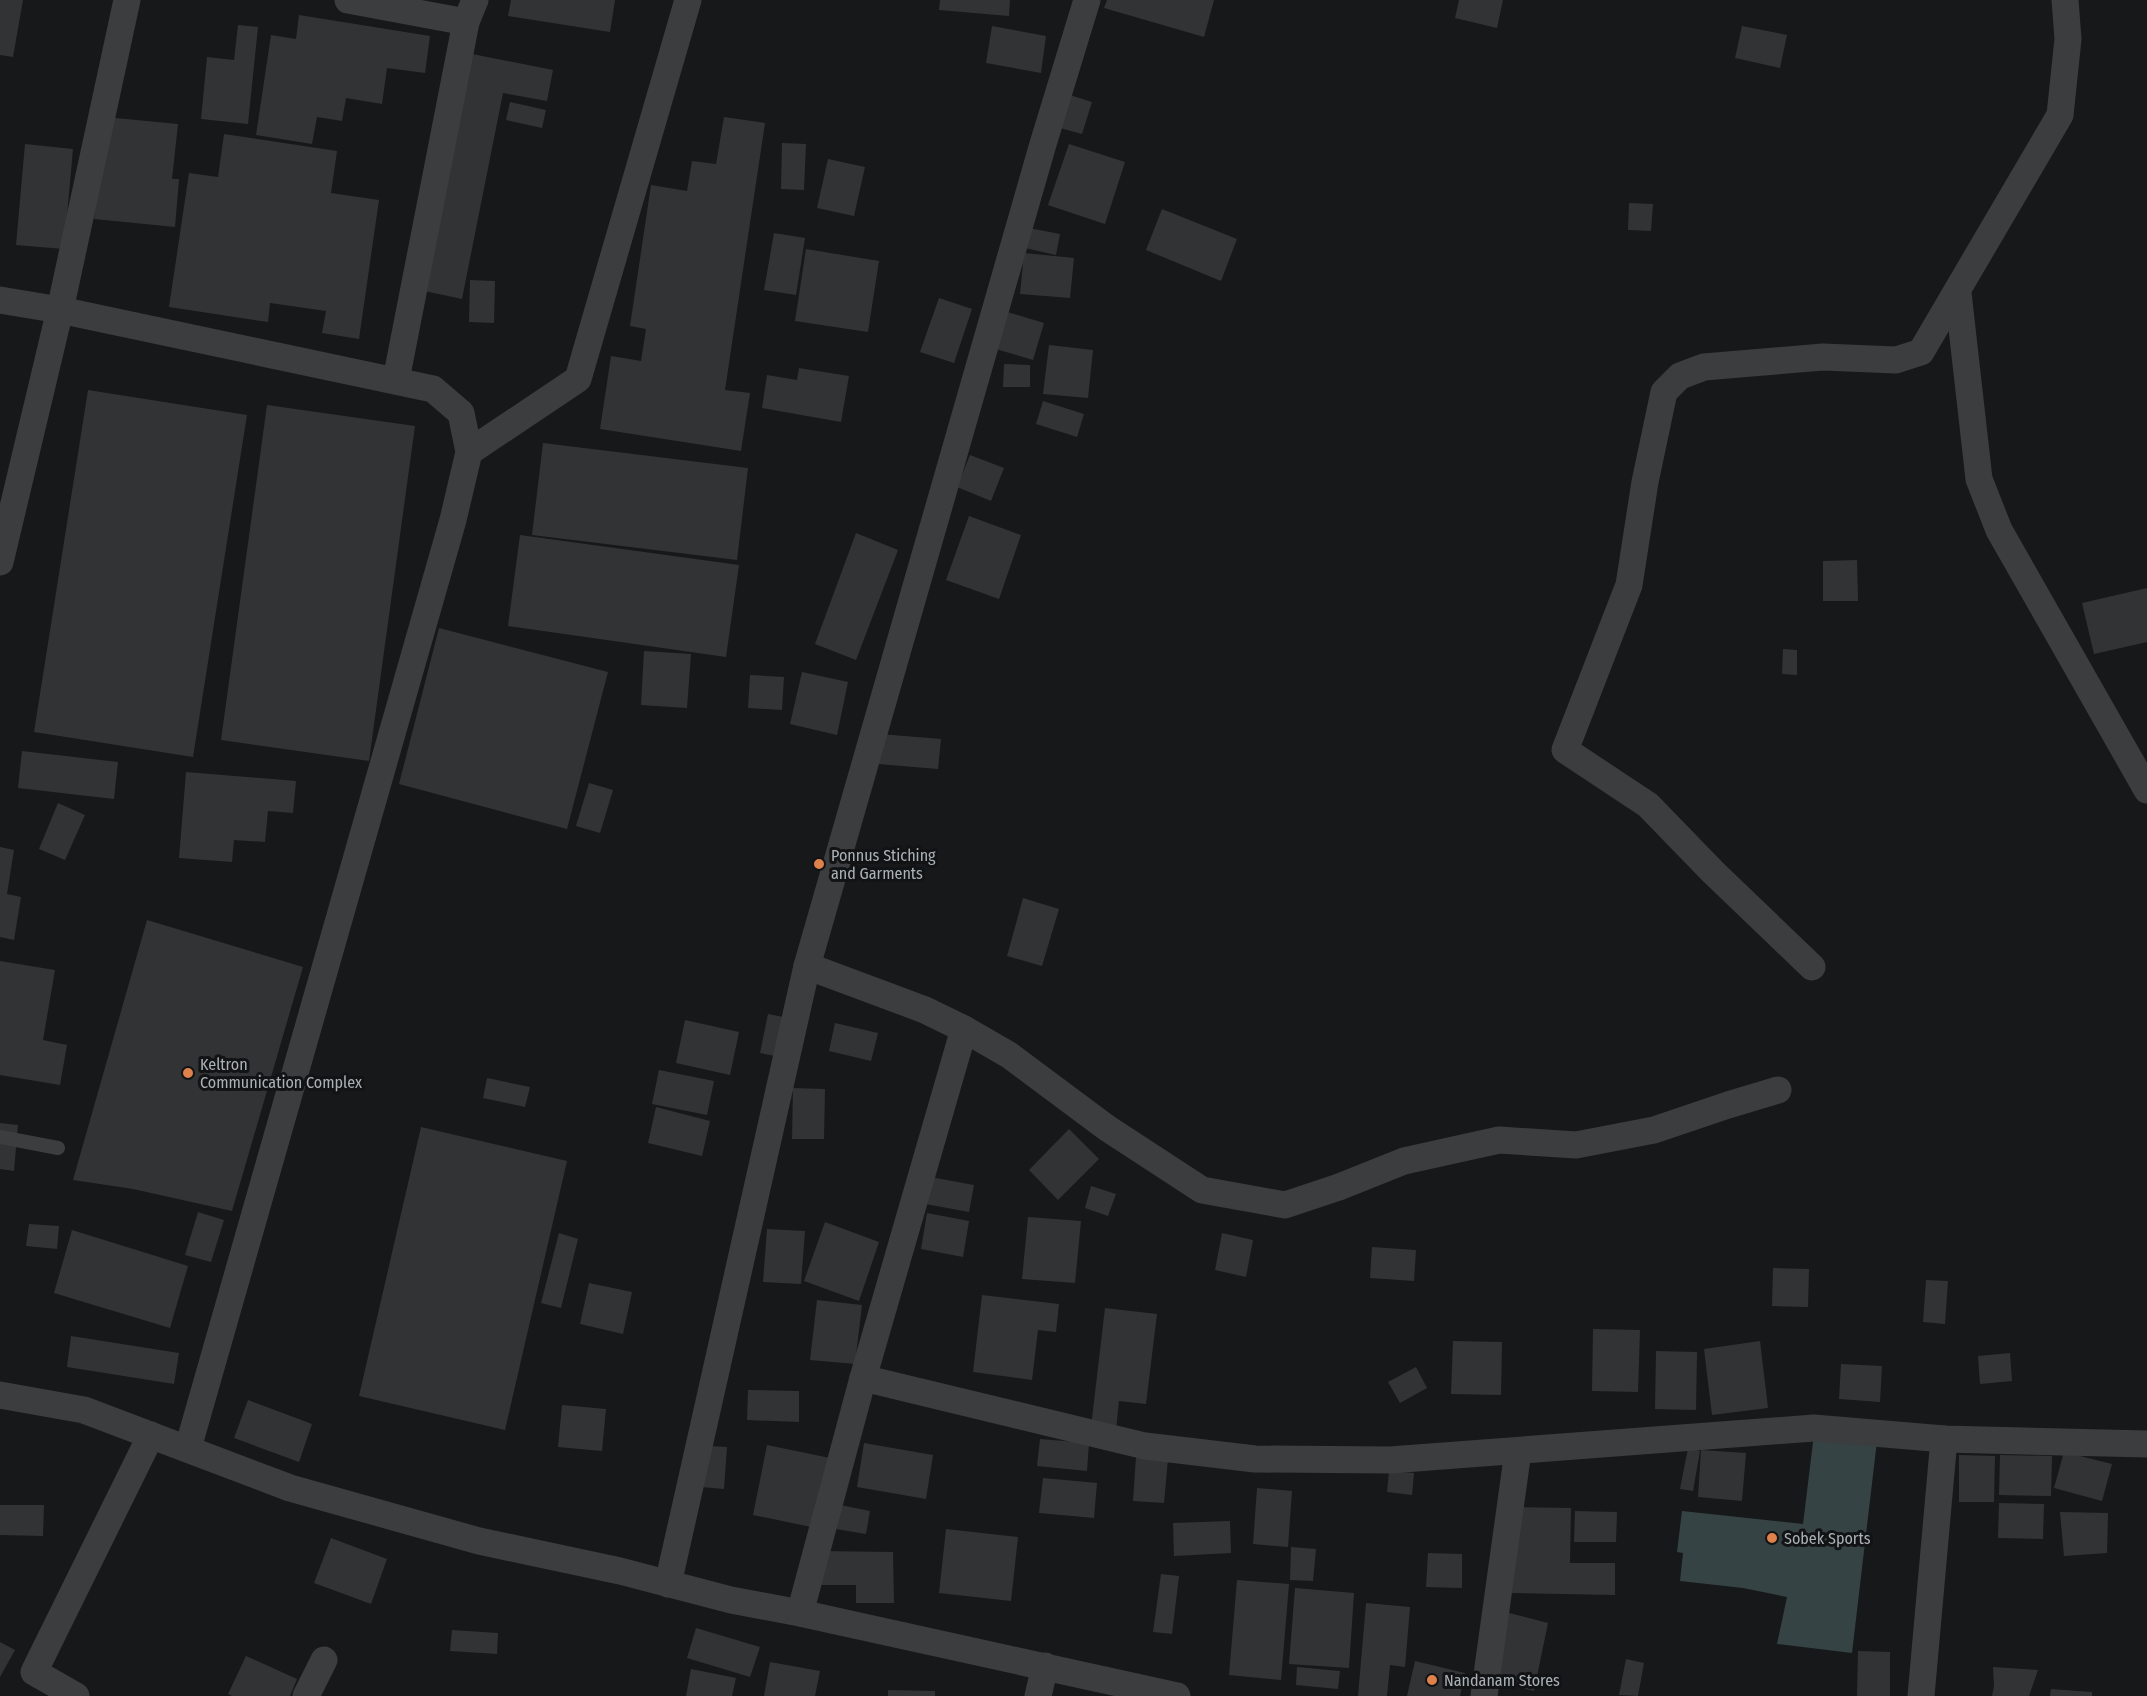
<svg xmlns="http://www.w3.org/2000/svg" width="2147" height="1696" font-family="'Fira Sans Condensed',sans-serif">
<rect width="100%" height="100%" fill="#171819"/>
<path fill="#364344" d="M 1814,1434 L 1877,1441 L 1852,1653 L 1777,1644 L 1787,1597 L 1743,1588 L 1680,1581 L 1683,1553 L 1677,1552 L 1682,1511 L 1803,1524 Z"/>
<g fill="#323335">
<path d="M 0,0 L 23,0 L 13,57 L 0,55 Z"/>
<path d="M 511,0 L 615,0 L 610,32 L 508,16 Z"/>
<path d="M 940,0 L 1010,0 L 1009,16 L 939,10 Z"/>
<path d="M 1107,0 L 1214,0 L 1204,37 L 1104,8 Z"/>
<path d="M 1459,0 L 1503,0 L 1497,28 L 1455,18 Z"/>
<path d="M 299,15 L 430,36 L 425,73 L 387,68 L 382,104 L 346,98 L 342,121 L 317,117 L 312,144 L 256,135 L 271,35 L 296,39 Z"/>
<path d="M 238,25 L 258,27 L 248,124 L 201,119 L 207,57 L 234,60 Z"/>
<path d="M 992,26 L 1046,36 L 1041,73 L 986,63 Z"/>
<path d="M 1742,26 L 1787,35 L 1780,68 L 1735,58 Z"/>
<path d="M 462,52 L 553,70 L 547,101 L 503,93 L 462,299 L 415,289 Z"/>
<path d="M 1070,95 L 1092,102 L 1082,134 L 1060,128 Z"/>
<path d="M 510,102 L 546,110 L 542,128 L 506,120 Z"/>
<path d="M 105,117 L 178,124 L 172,179 L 179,179 L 175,227 L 94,219 Z"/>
<path d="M 724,117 L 765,123 L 725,390 L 750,393 L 741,451 L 600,429 L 611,356 L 641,361 L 646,329 L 630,326 L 651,185 L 687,191 L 692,161 L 716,164 Z"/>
<path d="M 224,134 L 337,151 L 331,193 L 379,200 L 359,339 L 322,333 L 326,311 L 270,303 L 268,322 L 169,307 L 189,173 L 218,177 Z"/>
<path d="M 782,143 L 806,144 L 804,190 L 781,189 Z"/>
<path d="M 25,144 L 73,149 L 64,249 L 16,245 Z"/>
<path d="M 1069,144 L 1125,162 L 1105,224 L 1048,205 Z"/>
<path d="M 828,159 L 865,167 L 854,216 L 817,208 Z"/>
<path d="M 1629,203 L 1653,204 L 1651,231 L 1628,230 Z"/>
<path d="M 1162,209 L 1237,239 L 1221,281 L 1146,250 Z"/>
<path d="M 1029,228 L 1060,234 L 1056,255 L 1025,248 Z"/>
<path d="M 774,233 L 805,238 L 796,295 L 764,290 Z"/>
<path d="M 806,249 L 879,261 L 868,332 L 795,321 Z"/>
<path d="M 1024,253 L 1074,258 L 1070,298 L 1020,294 Z"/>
<path d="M 470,280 L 495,281 L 494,323 L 469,322 Z"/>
<path d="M 939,298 L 972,309 L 954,363 L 920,352 Z"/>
<path d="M 1001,310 L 1044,323 L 1033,360 L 989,347 Z"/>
<path d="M 1049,345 L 1093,350 L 1088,398 L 1043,394 Z"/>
<path d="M 1004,364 L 1030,365 L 1030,387 L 1003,387 Z"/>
<path d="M 799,368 L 849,376 L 841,422 L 762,408 L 767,375 L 797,380 Z"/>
<path d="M 88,390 L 247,415 L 193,757 L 34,732 Z"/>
<path d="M 1043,401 L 1084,414 L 1077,437 L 1036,424 Z"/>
<path d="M 267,405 L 415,426 L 369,761 L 221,740 Z"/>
<path d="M 543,443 L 748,468 L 737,560 L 532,535 Z"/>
<path d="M 970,455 L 1004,468 L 991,501 L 957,487 Z"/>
<path d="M 969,516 L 1021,535 L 999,599 L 946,580 Z"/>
<path d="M 856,533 L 898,550 L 856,660 L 815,644 Z"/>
<path d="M 520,535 L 739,565 L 726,657 L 508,626 Z"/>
<path d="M 1857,560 L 1858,601 L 1823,601 L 1823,561 Z"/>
<path d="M 2147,588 L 2147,642 L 2094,654 L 2082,603 Z"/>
<path d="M 439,628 L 608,672 L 567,829 L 399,784 Z"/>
<path d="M 1783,649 L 1797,650 L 1797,675 L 1782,674 Z"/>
<path d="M 644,651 L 691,654 L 687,708 L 641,705 Z"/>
<path d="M 802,672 L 848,682 L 837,735 L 790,724 Z"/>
<path d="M 750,675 L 784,677 L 782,710 L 748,708 Z"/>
<path d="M 880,734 L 941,739 L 938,769 L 878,764 Z"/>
<path d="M 22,751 L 118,762 L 114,799 L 18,788 Z"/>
<path d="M 186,772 L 296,781 L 293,813 L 268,811 L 265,842 L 234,840 L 232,862 L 179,858 Z"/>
<path d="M 589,783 L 613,790 L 600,833 L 576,826 Z"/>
<path d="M 58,803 L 85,815 L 65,860 L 39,849 Z"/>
<path d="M 0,847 L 14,850 L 7,894 L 21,897 L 14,940 L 0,937 Z"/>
<path d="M 1023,898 L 1059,909 L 1042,966 L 1007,956 Z"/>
<path d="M 147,920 L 303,967 L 232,1211 L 133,1189 L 73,1180 Z"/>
<path d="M 0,961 L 55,970 L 43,1040 L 67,1045 L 60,1085 L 0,1075 Z"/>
<path d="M 768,1014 L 793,1019 L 785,1058 L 760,1053 Z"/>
<path d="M 685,1020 L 739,1032 L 730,1075 L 676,1063 Z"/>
<path d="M 835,1023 L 878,1033 L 871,1061 L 829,1051 Z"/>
<path d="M 659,1070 L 714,1081 L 707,1115 L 652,1104 Z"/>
<path d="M 487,1078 L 530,1087 L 525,1107 L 483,1098 Z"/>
<path d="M 793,1088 L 825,1089 L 824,1139 L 792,1139 Z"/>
<path d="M 656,1107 L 710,1121 L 702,1156 L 648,1143 Z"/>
<path d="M 0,1123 L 18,1125 L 14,1171 L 0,1169 Z"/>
<path d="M 421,1127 L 567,1161 L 505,1430 L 359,1396 Z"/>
<path d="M 1069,1129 L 1099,1159 L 1058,1200 L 1029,1170 Z"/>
<path d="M 925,1176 L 974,1185 L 969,1212 L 920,1203 Z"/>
<path d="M 1091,1186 L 1116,1194 L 1108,1216 L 1085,1208 Z"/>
<path d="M 198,1212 L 224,1220 L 211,1262 L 185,1255 Z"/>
<path d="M 927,1213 L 969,1221 L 963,1257 L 921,1249 Z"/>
<path d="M 1028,1217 L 1081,1221 L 1075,1283 L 1022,1279 Z"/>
<path d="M 825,1222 L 879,1242 L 859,1301 L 804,1281 Z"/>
<path d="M 29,1224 L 59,1226 L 57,1249 L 26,1246 Z"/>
<path d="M 767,1229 L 805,1231 L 801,1284 L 763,1282 Z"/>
<path d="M 72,1230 L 188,1266 L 170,1328 L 54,1293 Z"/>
<path d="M 559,1233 L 578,1239 L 561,1308 L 541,1303 Z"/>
<path d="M 1222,1233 L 1253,1240 L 1246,1277 L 1215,1270 Z"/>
<path d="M 1372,1247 L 1416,1250 L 1414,1281 L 1370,1278 Z"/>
<path d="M 1773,1268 L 1809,1269 L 1808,1307 L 1772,1306 Z"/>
<path d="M 1926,1280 L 1948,1281 L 1945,1324 L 1923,1322 Z"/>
<path d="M 589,1283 L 632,1292 L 623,1334 L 580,1324 Z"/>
<path d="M 982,1295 L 1059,1304 L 1056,1332 L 1038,1330 L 1032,1380 L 973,1372 Z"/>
<path d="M 817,1300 L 862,1305 L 855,1364 L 810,1360 Z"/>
<path d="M 1105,1308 L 1157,1314 L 1146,1404 L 1119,1401 L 1116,1430 L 1091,1427 Z"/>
<path d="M 1593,1329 L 1640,1330 L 1638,1392 L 1592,1391 Z"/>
<path d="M 71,1336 L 179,1353 L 174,1384 L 67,1367 Z"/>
<path d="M 1453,1341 L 1502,1342 L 1501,1395 L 1451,1394 Z"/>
<path d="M 1760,1341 L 1768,1408 L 1712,1415 L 1704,1349 Z"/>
<path d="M 1656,1351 L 1697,1352 L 1696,1410 L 1655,1409 Z"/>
<path d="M 2010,1353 L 2012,1381 L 1980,1384 L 1978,1356 Z"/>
<path d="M 1841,1364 L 1882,1366 L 1880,1402 L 1839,1399 Z"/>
<path d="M 1416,1367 L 1427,1388 L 1400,1403 L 1388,1382 Z"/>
<path d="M 748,1390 L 799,1391 L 799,1422 L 747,1420 Z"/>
<path d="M 248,1400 L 312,1424 L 299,1462 L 234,1438 Z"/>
<path d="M 562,1405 L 606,1409 L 602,1451 L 558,1447 Z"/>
<path d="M 1040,1439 L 1089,1443 L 1087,1471 L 1037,1466 Z"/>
<path d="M 864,1443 L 933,1455 L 926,1499 L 857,1487 Z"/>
<path d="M 692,1445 L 727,1447 L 724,1489 L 689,1486 Z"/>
<path d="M 767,1445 L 830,1458 L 816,1528 L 753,1515 Z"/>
<path d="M 1688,1448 L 1700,1451 L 1693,1491 L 1680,1489 Z"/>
<path d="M 1701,1450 L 1746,1453 L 1742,1501 L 1698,1497 Z"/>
<path d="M 2064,1452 L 2112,1464 L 2102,1501 L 2054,1488 Z"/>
<path d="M 1959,1455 L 1995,1456 L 1994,1502 L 1959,1502 Z"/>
<path d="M 2000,1455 L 2052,1456 L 2051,1496 L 1999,1495 Z"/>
<path d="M 1136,1457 L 1168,1459 L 1164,1503 L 1133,1501 Z"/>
<path d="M 1389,1471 L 1414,1473 L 1412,1495 L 1387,1492 Z"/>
<path d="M 1043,1478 L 1097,1483 L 1094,1518 L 1039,1513 Z"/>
<path d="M 1257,1488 L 1292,1491 L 1288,1547 L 1253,1544 Z"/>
<path d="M 1999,1503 L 2044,1504 L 2043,1539 L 1998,1538 Z"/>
<path d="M 0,1505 L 44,1505 L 43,1536 L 0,1535 Z"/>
<path d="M 840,1505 L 870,1511 L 866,1534 L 836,1529 Z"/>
<path d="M 1514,1507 L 1571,1508 L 1570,1563 L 1615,1563 L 1615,1595 L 1512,1593 Z"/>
<path d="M 1575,1511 L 1617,1512 L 1616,1542 L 1574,1542 Z"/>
<path d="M 2060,1512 L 2108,1513 L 2107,1553 L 2064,1556 Z"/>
<path d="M 1230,1521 L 1231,1553 L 1174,1556 L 1173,1523 Z"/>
<path d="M 946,1529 L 1018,1537 L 1011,1601 L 939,1593 Z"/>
<path d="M 331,1538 L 387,1559 L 371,1604 L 314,1583 Z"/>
<path d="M 1291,1547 L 1316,1549 L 1313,1581 L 1290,1580 Z"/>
<path d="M 819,1551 L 893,1552 L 894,1603 L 856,1603 L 856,1585 L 819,1585 Z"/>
<path d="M 1428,1553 L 1462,1554 L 1462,1588 L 1426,1587 Z"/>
<path d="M 1161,1574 L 1179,1576 L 1172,1634 L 1153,1632 Z"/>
<path d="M 1237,1580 L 1289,1584 L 1281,1680 L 1229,1675 Z"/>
<path d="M 1295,1588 L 1354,1593 L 1349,1668 L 1289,1664 Z"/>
<path d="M 1366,1603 L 1410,1607 L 1405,1667 L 1390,1665 L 1387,1696 L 1358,1696 Z"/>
<path d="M 1509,1613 L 1548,1623 L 1534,1691 L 1494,1681 Z"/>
<path d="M 696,1628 L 760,1647 L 750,1677 L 687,1658 Z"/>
<path d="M 452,1630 L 498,1633 L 497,1654 L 450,1651 Z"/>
<path d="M 0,1642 L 15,1650 L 0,1677 Z"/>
<path d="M 1858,1651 L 1890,1652 L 1890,1696 L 1857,1696 Z"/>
<path d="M 246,1656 L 297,1679 L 290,1696 L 232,1696 L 228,1694 Z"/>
<path d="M 1626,1659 L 1644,1663 L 1638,1696 L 1619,1695 Z"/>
<path d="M 1415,1661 L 1465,1673 L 1460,1696 L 1407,1696 Z"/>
<path d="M 770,1662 L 820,1671 L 815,1696 L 764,1696 Z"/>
<path d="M 1297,1667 L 1340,1671 L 1338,1689 L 1296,1685 Z"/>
<path d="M 1993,1667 L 2038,1670 L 2029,1696 L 1992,1696 L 1994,1686 Z"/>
<path d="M 691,1669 L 736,1678 L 732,1696 L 686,1696 Z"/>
<path d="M 2051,1689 L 2092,1692 L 2092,1696 L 2050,1696 Z"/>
<path d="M 888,1690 L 935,1691 L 935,1696 L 888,1696 Z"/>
</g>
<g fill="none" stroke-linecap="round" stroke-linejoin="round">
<path stroke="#3b3d3f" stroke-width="14" d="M 0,1137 L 58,1148"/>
<g stroke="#3b3d3f" stroke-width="27">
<path d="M 127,0 L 60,310 L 433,389 L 461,413 L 469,452 L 453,520 L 188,1448"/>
<path d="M 348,0 L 466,22"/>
<path d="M 1958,293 L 1979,479 L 1999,530 L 2147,790"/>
<path d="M 0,300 L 60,310 L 0,562"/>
<path d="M 396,380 L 466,22 L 475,0"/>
<path d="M 469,452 L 578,379 L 688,0"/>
<path d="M 1812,967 L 1713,872 L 1648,805 L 1565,750 L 1629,585 L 1645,482 L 1664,392 L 1680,376 L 1704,367 L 1823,357 L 1896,360 L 1921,352 L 2060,115 L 2068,39 L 2065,0"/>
<path d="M 964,1029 L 1009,1055 L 1107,1128 L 1202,1190 L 1285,1205 L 1339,1187 L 1404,1161 L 1499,1140 L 1576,1145 L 1654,1130 L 1728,1105 L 1778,1090"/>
<path d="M 863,1378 L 1145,1446 L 1255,1459 L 1390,1460 L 1814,1428 L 1944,1439 L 2147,1444"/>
<path d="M 0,1395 L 84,1410 L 290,1488 L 479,1541 L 620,1571 L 731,1600 L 800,1613 L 1177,1696"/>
<path d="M 668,1584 L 807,966 L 1043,144 L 1087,0"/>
<path d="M 800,1613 L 863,1378 L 964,1029 L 925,1010 L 807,966"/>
<path d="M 76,1696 L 34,1672 L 151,1435"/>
<path d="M 306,1696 L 324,1660"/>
<path d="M 1038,1696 L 1045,1666"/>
<path d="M 1484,1696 L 1518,1451"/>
<path d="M 1921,1696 L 1944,1439"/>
</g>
</g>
<g fill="#de814b" stroke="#121314" stroke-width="2">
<circle cx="819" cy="864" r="6"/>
<circle cx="188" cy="1073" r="6"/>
<circle cx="1772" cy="1538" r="6"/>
<circle cx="1432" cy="1680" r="6"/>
</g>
<g text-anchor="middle" stroke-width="6" stroke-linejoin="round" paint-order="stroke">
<g font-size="16" fill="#abb2b7" stroke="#121314" text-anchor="start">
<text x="831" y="861">Ponnus Stiching<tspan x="831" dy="18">and Garments</tspan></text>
<text x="200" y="1070">Keltron<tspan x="200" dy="18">Communication Complex</tspan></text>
<text x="1784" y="1544">Sobek Sports</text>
<text x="1444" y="1686">Nandanam Stores</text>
</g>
</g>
</svg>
